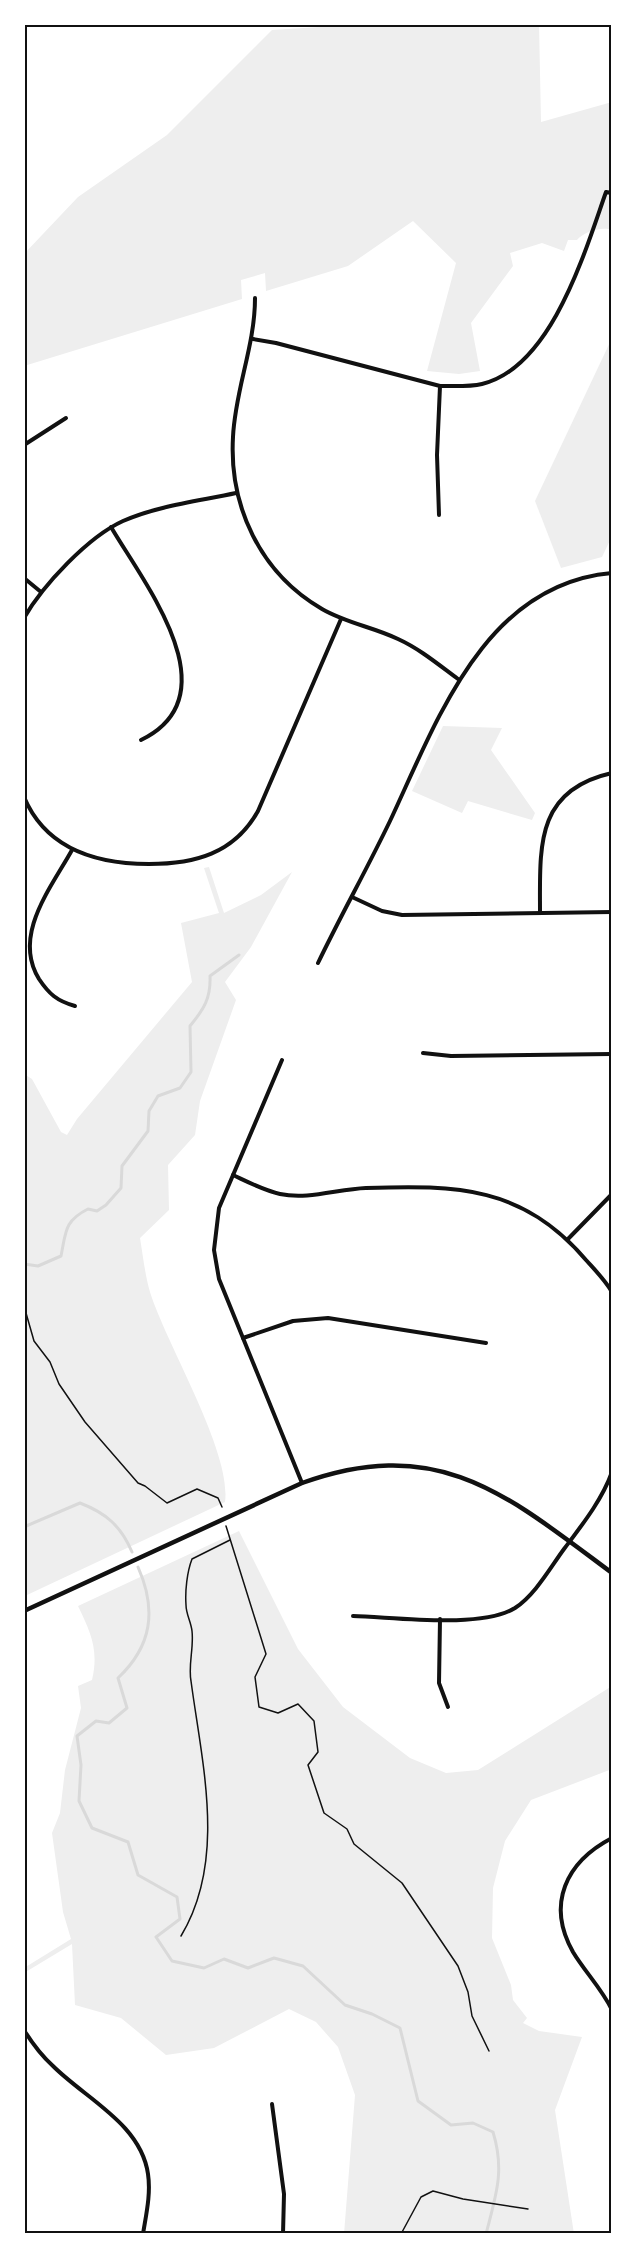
<svg xmlns="http://www.w3.org/2000/svg" width="636" height="2258" font-family="Helvetica,sans-serif">
<rect width="100%" height="100%" fill="#fff"/>
<g fill="#eee">
<path d="M 368,24 L 539,24 L 541,122 L 612,102 L 612,230 C 602,226 583,232 577,240 L 568,240 L 564,251 L 542,243 L 510,253 L 513,266 L 471,323 L 480,371 L 459,374 L 427,371 L 456,263 L 413,221 L 348,266 L 266,291 L 265,273 L 241,280 L 242,299 L 24,366 L 24,254 L 78,197 L 167,135 L 272,30 Z"/>
<path d="M 612,338 L 612,536 L 602,557 L 561,568 L 535,501 Z"/>
<path d="M 443,726 L 502,728 L 491,750 L 535,813 L 532,820 L 468,801 L 462,813 L 412,791 Z"/>
<path d="M 209,867 L 224,913 L 261,895 L 292,872 L 251,947 L 225,982 L 236,1000 L 200,1101 L 195,1135 L 168,1165 L 169,1210 L 140,1238 C 143,1256 145,1275 150,1292 C 167,1346 232,1452 225,1502 L 27,1595 L 24,1590 L 24,1074 L 32,1079 L 61,1132 L 67,1135 L 77,1119 L 192,982 L 181,923 L 219,913 L 204,868 Z"/>
<path d="M 239,1531 L 298,1649 L 343,1707 L 410,1758 L 446,1773 L 478,1770 L 612,1686 L 612,1769 L 531,1800 L 505,1841 L 493,1888 L 492,1938 L 511,1985 L 513,2000 L 527,2018 L 523,2023 L 539,2031 L 582,2037 L 555,2110 L 574,2234 L 344,2234 L 355,2095 L 338,2047 L 316,2022 L 289,2009 L 214,2048 L 166,2055 L 121,2018 L 75,2005 L 72,1944 L 24,1973 L 24,1968 L 71,1939 L 63,1912 L 52,1833 L 60,1813 L 65,1770 L 81,1708 L 78,1686 L 92,1680 C 99,1650 91,1633 78,1606 Z"/>
</g>
<g fill="none" stroke-linecap="round" stroke-linejoin="round">
<g stroke="#d9d9d9" stroke-width="3">
<path d="M 24,1264 L 38,1266 L 61,1256 C 66,1232 64,1221 88,1209 L 97,1211 L 106,1205 L 121,1188 L 122,1166 L 148,1131 L 149,1111 L 158,1096 L 180,1088 L 191,1072 L 190,1026 C 204,1009 211,998 210,976 L 239,955"/>
<path d="M 24,1527 L 80,1503 C 106,1513 121,1526 132,1552"/>
<path d="M 138,1567 C 157,1610 152,1646 118,1678 L 127,1708 L 109,1723 L 96,1721 L 77,1736 L 81,1765 L 79,1801 L 92,1828 L 128,1842 L 138,1875 L 177,1897 L 180,1919 L 156,1937 L 172,1961 L 204,1968 L 224,1959 L 248,1968 L 274,1958 L 303,1966 L 345,2005 L 372,2014 L 400,2028 L 418,2101 L 451,2125 L 473,2123 L 493,2132 C 505,2171 496,2195 486,2234"/>
</g>
<g stroke="#111" stroke-width="1.5">
<path d="M 24,1306 L 34,1341 L 50,1362 L 59,1384 L 85,1422 L 138,1483 L 145,1486 L 167,1503 L 197,1489 L 218,1498 L 222,1507"/>
<path d="M 226,1526 L 266,1654 L 255,1677 L 259,1707 L 278,1713 L 298,1704 L 314,1721 L 318,1752 L 308,1765 L 324,1813 L 347,1829 L 354,1844 L 402,1883 L 458,1966 L 468,1992 L 472,2016 L 489,2051"/>
<path d="M 181,1936 C 227,1860 202,1764 191,1681 C 188,1665 194,1648 192,1631 C 191,1622 186,1614 186,1605 C 185,1591 187,1572 192,1559 L 230,1540"/>
<path d="M 401,2234 L 421,2197 L 433,2191 L 463,2199 L 528,2209"/>
</g>
<g stroke="#111" stroke-width="4">
<path d="M 255,298 C 255,346 235,390 233,437 C 229,506 260,573 322,609 C 346,623 373,627 398,639 C 420,649 439,665 458,679"/>
<path d="M 253,339 L 276,343 L 440,386 L 437,455 L 439,515"/>
<path d="M 440,386 C 454,386 469,387 482,384 C 552,367 585,251 606,192 L 612,193"/>
<path d="M 24,445 L 66,418"/>
<path d="M 111,527 C 143,582 234,695 141,740"/>
<path d="M 24,578 L 41,592"/>
<path d="M 24,618 C 43,585 88,537 123,521 C 157,506 199,501 236,493"/>
<path d="M 24,797 C 46,849 97,864 149,864 C 194,864 234,854 258,811 L 341,619"/>
<path d="M 72,850 C 51,888 12,935 39,979 C 49,994 57,1001 75,1006"/>
<path d="M 352,897 L 382,911 L 402,915 L 612,912"/>
<path d="M 540,912 C 540,847 535,790 612,773"/>
<path d="M 318,963 C 341,915 367,869 390,821 C 437,721 484,584 612,573"/>
<path d="M 423,1053 L 451,1056 L 612,1054"/>
<path d="M 282,1060 L 219,1208 L 214,1250 L 219,1279 L 302,1483"/>
<path d="M 233,1175 C 248,1182 263,1190 280,1194 C 308,1200 338,1189 366,1188 C 457,1185 523,1186 586,1260 C 595,1270 605,1280 612,1292"/>
<path d="M 568,1239 L 612,1194"/>
<path d="M 243,1338 L 293,1321 L 328,1318 L 486,1343"/>
<path d="M 353,1616 C 394,1617 481,1629 515,1608 C 535,1595 550,1568 564,1549 C 582,1525 602,1500 612,1472"/>
<path d="M 440,1619 L 439,1683 L 448,1707"/>
<path d="M 612,1838 C 566,1862 546,1904 573,1952 C 585,1972 602,1989 612,2010"/>
<path d="M 24,2030 C 32,2043 42,2056 53,2066 C 86,2099 141,2124 148,2174 C 151,2194 146,2215 143,2234"/>
<path d="M 272,2104 L 284,2194 L 283,2234"/>
</g>
<path stroke="#111" stroke-width="4.5" d="M 24,1611 L 302,1483 C 439,1434 507,1495 612,1573"/>
</g>
<rect width="636" height="2258" fill="none" stroke="#ffffff" stroke-width="51"/>
<rect x="26" y="26" width="584" height="2206" fill="none" stroke="#111" stroke-width="2"/>
</svg>
